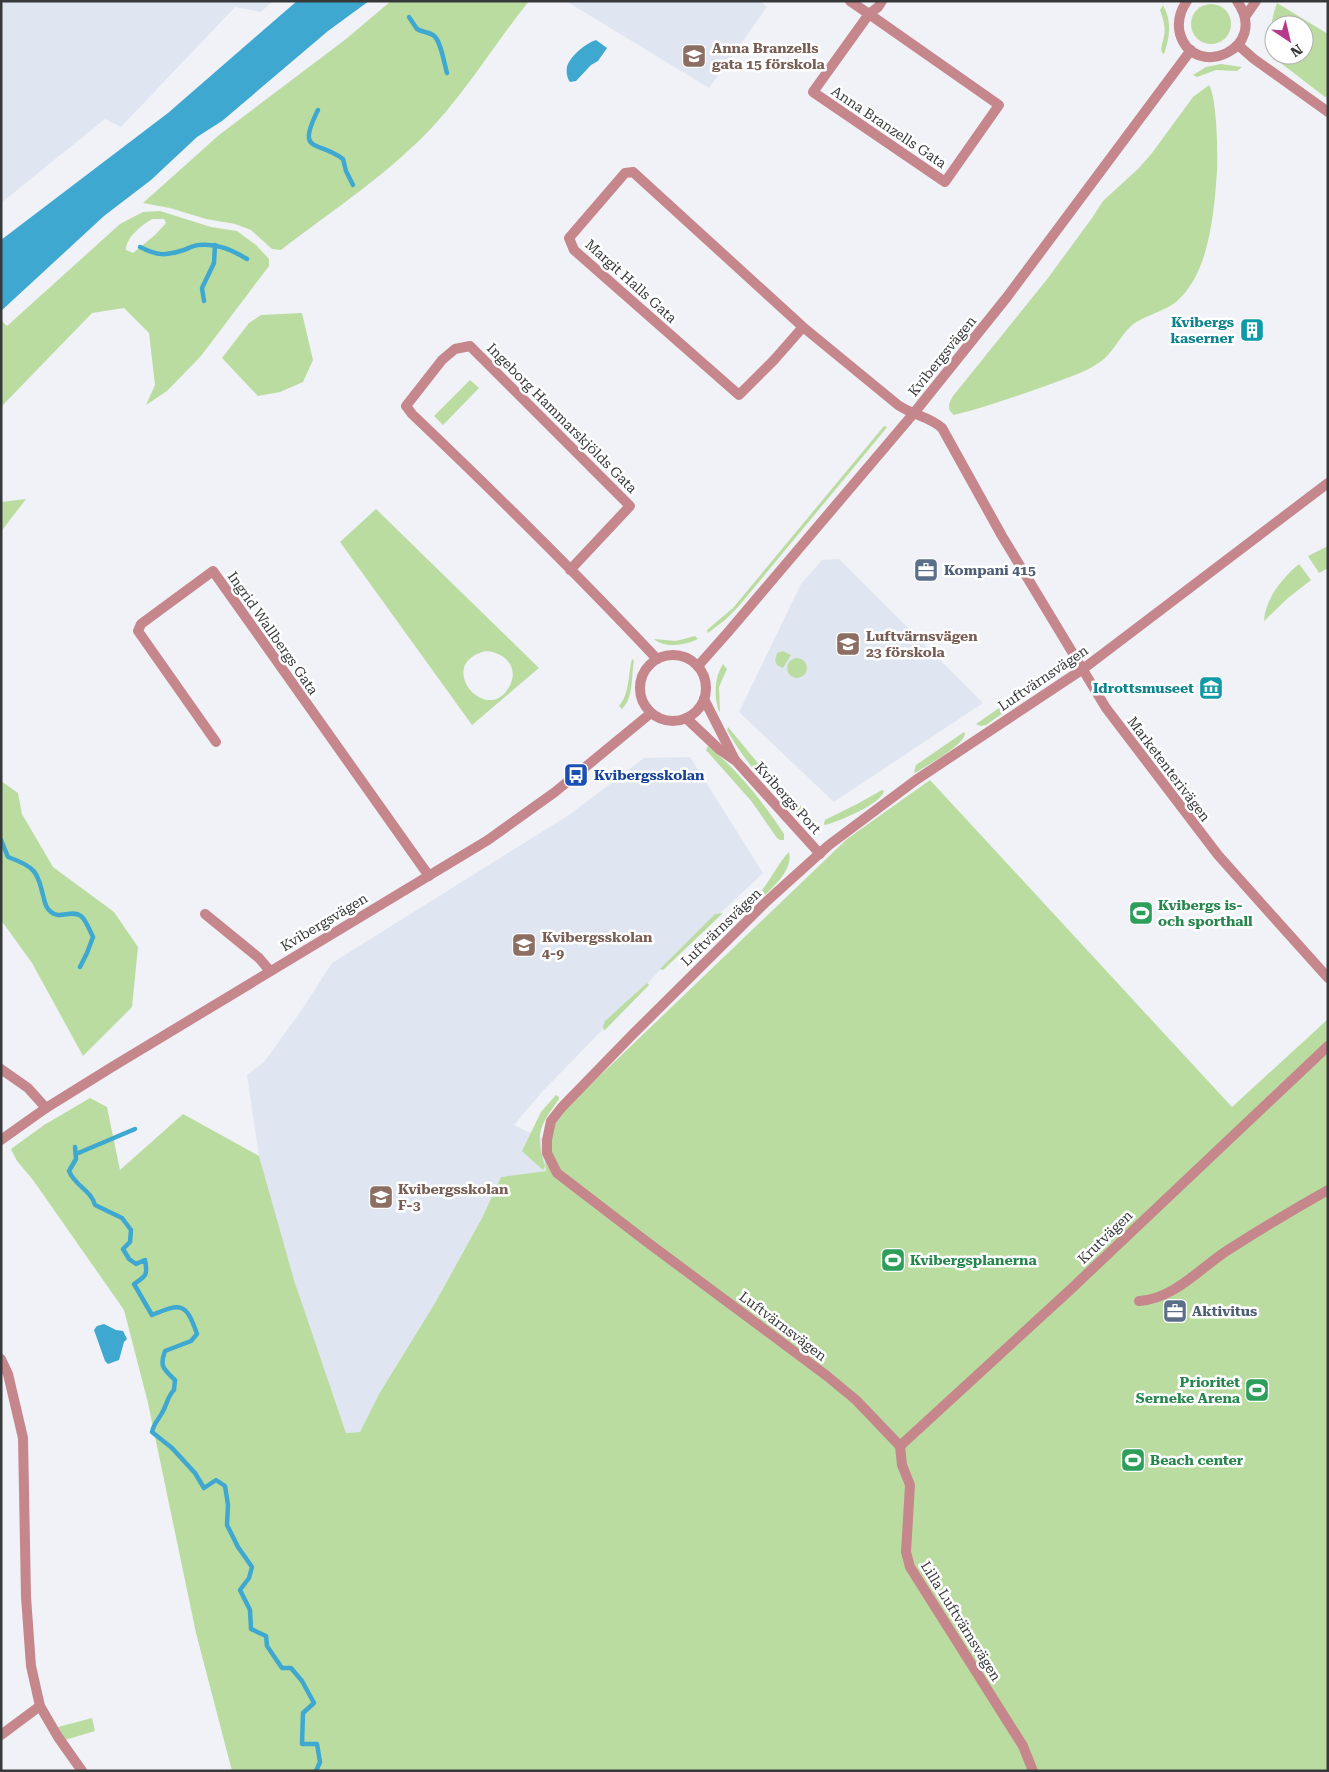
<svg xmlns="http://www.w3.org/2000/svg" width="1329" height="1772" font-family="'Roboto Serif',serif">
<rect width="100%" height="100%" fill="#f0f2f7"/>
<g fill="#dfe6f1">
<path d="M 1,1 L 273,1 L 261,12 L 235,7 L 121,127 L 105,119 L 1,203 Z"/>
<path d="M 566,1 L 760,1 L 767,7 L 709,88 Z"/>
<path d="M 839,559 L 983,703 L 834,802 L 739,712 L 801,584 L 822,560 Z"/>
<path d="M 690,757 L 763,873 L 664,966 L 542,1092 L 514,1125 L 543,1139 L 546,1171 L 501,1177 L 482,1218 L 435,1303 L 379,1394 L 360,1432 L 346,1433 L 294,1280 L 278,1228 L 259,1156 L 247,1075 L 264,1062 L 301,1011 L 332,963 L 569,815 L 644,758 Z"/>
</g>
<g fill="#bbdca0" fill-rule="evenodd">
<path d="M 391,1 L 529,1 C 497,41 471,84 437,122 C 392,172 334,209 281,250 L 272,249 L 251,230 L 235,224 L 206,219 L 170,208 L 143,203 L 219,135 L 346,39 Z"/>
<path d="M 1277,3 L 1328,34 L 1328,96 L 1325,97 L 1269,54 L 1274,44 L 1274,55 L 1304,55 L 1304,25 L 1274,25 L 1274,43 C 1269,29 1272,17 1277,3 Z"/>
<circle cx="1211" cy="24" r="20"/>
<path d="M 1163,5 C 1172,21 1170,37 1164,54 L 1162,53 C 1160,47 1163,43 1164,36 C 1166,27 1163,19 1160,10 Z"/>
<path d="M 1221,64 L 1242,67 L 1237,71 L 1216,70 L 1197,77 L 1193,75 L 1206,67 Z"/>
<path d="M 1209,85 C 1217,98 1218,154 1217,171 C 1214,212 1210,273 1176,302 C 1163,312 1140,317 1130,327 C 1119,338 1112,354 1100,362 C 1085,373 1066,378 1048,385 C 1017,396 986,407 954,415 C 946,409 949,403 953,396 L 1048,278 L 1092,218 L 1103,201 L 1139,168 L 1152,153 L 1193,97 Z"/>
<path d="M 160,211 L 211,227 L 237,231 L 256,245 L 269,259 L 269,266 L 201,356 L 167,391 L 146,405 L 155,385 L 149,333 L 124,308 L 92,313 L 1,407 L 1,320 L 7,326 L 120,224 L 143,212 ZM 152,219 L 164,219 L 166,223 L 155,235 L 133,253 L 126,250 C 126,237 142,225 152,219 Z"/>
<path d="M 302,313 L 313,360 L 303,382 L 280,392 L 258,396 L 222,358 L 249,323 L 261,315 Z"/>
<path d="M 470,380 L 479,388 L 443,425 L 434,416 Z"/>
<path d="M 884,426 L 887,427 L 884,431 L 738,607 L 725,620 L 708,633 L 707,630 L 733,608 Z"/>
<path d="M 26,499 L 3,529 L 1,531 L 1,502 Z"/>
<path d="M 376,509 L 539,668 L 472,725 L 340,542 ZM 486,651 C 505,652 520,668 509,687 C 487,727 433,664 486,651 Z"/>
<path d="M 1328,546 L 1328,568 L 1319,573 L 1308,556 Z"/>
<path d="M 1299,564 L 1311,580 L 1288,598 L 1264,621 C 1265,599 1283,577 1299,564 Z"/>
<path d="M 695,636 L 698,639 C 686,645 665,649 654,639 L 676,641 Z"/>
<path d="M 783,651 L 791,655 L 783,668 L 777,665 L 775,660 L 777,653 Z"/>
<circle cx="797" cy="668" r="10"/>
<path d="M 632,659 L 634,661 C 631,675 634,698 622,709 L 619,706 C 630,693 628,674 632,659 Z"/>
<path d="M 723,664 L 727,669 L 719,687 L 720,711 L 719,712 C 714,696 714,678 723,664 Z"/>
<path d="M 1054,675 L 1056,676 L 986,725 L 981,726 L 976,724 L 1022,692 Z"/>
<path d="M 728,727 L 766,773 L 807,812 L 809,817 L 805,818 L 800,815 C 771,791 745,763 727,730 Z"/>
<path d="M 964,732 L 965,734 C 963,746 926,766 915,773 L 914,772 L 916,765 Z"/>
<path d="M 708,746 C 738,770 763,802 784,834 L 784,840 L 780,840 L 777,838 L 752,802 L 706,750 Z"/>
<path d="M 930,780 L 1232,1107 L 1328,1019 L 1328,1771 L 232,1771 L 196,1633 L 148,1403 L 124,1310 L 33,1180 L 17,1161 L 11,1149 L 44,1125 L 90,1098 L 107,1107 L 120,1170 L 183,1114 L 259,1156 L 294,1280 L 346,1433 L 360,1432 L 379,1394 L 435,1303 L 482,1218 L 501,1177 L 546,1171 L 543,1139 L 561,1113 L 847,839 Z"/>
<path d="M 1,781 L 18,793 L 22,814 L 53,867 L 114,912 L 138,947 L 132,1007 L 83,1056 L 32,963 L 1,920 Z"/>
<path d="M 882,790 L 884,791 C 881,804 838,822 825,825 L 824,824 L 825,820 L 859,803 Z"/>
<path d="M 789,852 C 793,869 776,884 765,895 L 762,890 C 772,878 778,863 789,852 Z"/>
<path d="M 723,913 L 663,970 L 660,969 L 715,914 Z"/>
<path d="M 647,983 L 649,985 L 604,1031 L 603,1026 L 605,1021 Z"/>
<path d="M 556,1095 L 559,1097 L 559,1099 C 540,1126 535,1132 545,1166 L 543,1170 L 522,1151 L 541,1112 Z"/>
<path d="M 92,1718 L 95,1731 L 65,1740 L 58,1727 Z"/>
</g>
<g fill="#3ea8d0">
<path d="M 297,1 L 369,1 L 328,31 L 222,121 L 197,137 L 151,180 L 104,216 L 1,311 L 1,240 L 168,113 Z"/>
<path d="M 596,40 L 607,48 L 598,61 L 591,65 L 576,81 L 570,82 C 567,78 566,72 567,67 C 570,56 586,43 596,40 Z"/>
<path d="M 104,1324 L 116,1330 L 123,1331 L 127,1339 L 124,1342 L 119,1360 L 108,1364 L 105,1361 L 94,1330 L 97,1326 Z"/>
</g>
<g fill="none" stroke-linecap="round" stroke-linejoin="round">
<g stroke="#3ea8d0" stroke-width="4.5">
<path d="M 409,17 L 417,29 C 422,32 428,32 433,35 C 441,40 444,63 447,73"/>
<path d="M 318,110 C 296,154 317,140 343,159 L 346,171 L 353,185"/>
<path d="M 140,247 C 158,256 165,256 184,250 C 189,248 194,245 199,245 C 217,243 232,250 247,259"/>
<path d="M 204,301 L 202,288 L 214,263 L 215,245"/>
<path d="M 1,840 L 8,857 C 36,867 37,871 44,899 C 45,904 47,909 51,912 C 60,920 71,909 81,916 C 86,920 90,931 93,937 L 87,953 L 80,967"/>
<path d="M 75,1147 L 76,1159 L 69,1171 C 75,1186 91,1190 95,1205 L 122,1218 L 131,1230 L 130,1242 L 123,1249 L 129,1259 L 136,1264 L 145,1260 C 148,1275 146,1276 134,1284 L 152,1315 C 181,1303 186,1302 197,1334 L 191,1341 L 165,1351 C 159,1367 164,1369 175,1380 L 174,1390 C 167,1397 167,1405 162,1413 C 158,1420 154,1423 152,1432 L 172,1448 L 195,1473 L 204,1488 L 216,1480 L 225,1486 L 228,1505 L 227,1525 L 238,1547 L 252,1567 L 249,1578 L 240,1590 L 250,1610 L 251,1629 L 266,1636 L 267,1646 L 282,1668 L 291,1668 L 302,1681 L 314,1703 L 303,1713 L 302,1744 L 317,1744 L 320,1762 L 316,1771"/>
<path d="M 76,1154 L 135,1129"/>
</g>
<g stroke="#c5868c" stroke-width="10">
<path d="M 850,1 L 869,14 L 999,105 L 945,182 L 813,92 L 869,14 L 878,7 L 882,1"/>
<path d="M 1238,45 L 1254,59 L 1328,112"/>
<path d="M 803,327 L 774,360 L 739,395 L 574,250 L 569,238 L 625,173 L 633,172 L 803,327 L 898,405 C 912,415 929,416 942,428 L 1002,536 L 1106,708 L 1218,855 L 1328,978"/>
<path d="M 570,570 L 630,506 L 470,346 L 455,349 L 442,360 L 406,406 L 412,414 C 496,494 578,575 657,659"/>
<path d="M 704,699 L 735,760"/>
<path d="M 686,718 L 720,750 L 736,761 L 820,854"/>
<path d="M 216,742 L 138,631 L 141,624 L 213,571 L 429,876"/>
<path d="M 205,914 L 259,958 L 270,971"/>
<path d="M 1,1069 L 28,1088 L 46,1108"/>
<path d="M 1139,1301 C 1174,1299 1200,1268 1228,1250 C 1261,1229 1294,1209 1328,1190"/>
<path d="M 1,1359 L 8,1374 L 23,1438 L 26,1597 L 31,1666 L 40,1706 L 58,1737 L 82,1771"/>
<path d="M 900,1446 L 856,1400 L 827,1376 L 647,1242 L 557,1173 L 547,1153 L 547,1140 L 551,1121 L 562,1107 L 633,1034 L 767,901 L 829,845 L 916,780 L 1083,669 L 1328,483"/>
<path d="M 900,1446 L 1070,1290 L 1328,1046"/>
<path d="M 900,1446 L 902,1465 L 910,1485 L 906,1552 L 910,1567 L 1023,1746 L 1033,1771"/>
<path d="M 1,1735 L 40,1706"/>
</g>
<g stroke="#c5868c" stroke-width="10">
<path d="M 1187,1 C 1180,11 1177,22 1180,34 C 1194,81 1271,49 1237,1"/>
<path d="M 1245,17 L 1256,1"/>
<circle cx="673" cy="688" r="33"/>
<path d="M 698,666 L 729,631 L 914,413 L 1007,297 L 1191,50"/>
<path d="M 1,1140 L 46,1108 L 112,1067 L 488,840 L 555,792 L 651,713"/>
</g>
</g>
<defs>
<symbol id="school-square" viewBox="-11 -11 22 22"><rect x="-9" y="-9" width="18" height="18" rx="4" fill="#8d6e63" stroke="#fff"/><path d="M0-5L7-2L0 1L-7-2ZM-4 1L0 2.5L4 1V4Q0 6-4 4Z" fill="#fff"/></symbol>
<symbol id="building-square" viewBox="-11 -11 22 22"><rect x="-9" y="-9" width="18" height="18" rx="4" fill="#0f9aa8" stroke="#fff"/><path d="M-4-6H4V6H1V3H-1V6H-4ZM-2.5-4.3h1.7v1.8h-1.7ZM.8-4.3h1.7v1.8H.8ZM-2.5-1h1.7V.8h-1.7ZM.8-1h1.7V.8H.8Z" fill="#fff"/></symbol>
<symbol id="office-square" viewBox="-11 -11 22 22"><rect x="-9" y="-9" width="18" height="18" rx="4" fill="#5c6f8a" stroke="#fff"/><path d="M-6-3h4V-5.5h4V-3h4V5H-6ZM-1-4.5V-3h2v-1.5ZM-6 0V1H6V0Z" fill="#fff"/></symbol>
<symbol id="museum-square" viewBox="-11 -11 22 22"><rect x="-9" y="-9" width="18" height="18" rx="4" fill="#0f9aa8" stroke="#fff"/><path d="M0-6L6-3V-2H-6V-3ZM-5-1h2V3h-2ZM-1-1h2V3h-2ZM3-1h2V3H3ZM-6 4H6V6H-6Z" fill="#fff"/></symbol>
<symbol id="bus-square" viewBox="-11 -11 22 22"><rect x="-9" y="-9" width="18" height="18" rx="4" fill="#1a4fb4" stroke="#fff"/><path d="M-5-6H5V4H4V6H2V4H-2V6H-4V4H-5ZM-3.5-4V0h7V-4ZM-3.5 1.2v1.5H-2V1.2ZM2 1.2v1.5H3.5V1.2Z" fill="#fff"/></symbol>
<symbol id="stadium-square" viewBox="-11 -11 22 22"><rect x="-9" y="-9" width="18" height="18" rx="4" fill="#2e9e5b" stroke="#fff"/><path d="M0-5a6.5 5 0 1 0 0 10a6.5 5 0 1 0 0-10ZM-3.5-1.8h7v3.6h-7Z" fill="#fff"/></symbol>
</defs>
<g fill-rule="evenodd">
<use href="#school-square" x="680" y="42" width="28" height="28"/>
<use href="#building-square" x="1238" y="316" width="28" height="28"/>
<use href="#office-square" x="912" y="556" width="28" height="28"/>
<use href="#school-square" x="834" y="630" width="28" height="28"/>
<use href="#museum-square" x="1197" y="674" width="28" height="28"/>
<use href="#bus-square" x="562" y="761" width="28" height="28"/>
<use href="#stadium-square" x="1127" y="899" width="28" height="28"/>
<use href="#school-square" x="510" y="931" width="28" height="28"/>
<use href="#school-square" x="367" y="1183" width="28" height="28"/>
<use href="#stadium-square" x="879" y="1246" width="28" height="28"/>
<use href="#office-square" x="1161" y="1297" width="28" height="28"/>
<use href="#stadium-square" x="1243" y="1376" width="28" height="28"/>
<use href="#stadium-square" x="1119" y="1446" width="28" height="28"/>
</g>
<g text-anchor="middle" stroke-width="5" stroke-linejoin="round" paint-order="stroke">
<g font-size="14" font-weight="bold" fill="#785e54" stroke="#fff" text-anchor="start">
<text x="712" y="53">Anna Branzells<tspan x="712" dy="16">gata 15 förskola</tspan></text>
<text x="866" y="641">Luftvärnsvägen<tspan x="866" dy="16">23 förskola</tspan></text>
<text x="542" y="942">Kvibergsskolan<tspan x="542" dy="16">4-9</tspan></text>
<text x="398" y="1194">Kvibergsskolan<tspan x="398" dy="16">F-3</tspan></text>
</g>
<g font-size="14" fill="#37383a" stroke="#fff">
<text transform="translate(889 127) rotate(34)" y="5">Anna Branzells Gata</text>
<text transform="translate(631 281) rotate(42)" y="5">Margit Halls Gata</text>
<text transform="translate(942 356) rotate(-51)" y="5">Kvibergsvägen</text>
<text transform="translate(562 418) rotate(45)" y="5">Ingeborg Hammarskjölds Gata</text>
<text transform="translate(273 633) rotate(55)" y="5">Ingrid Wallbergs Gata</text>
<text transform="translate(1043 678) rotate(-34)" y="5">Luftvärnsvägen</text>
<text transform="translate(1169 769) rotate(53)" y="5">Marketenterivägen</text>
<text transform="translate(788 798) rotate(48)" y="5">Kvibergs Port</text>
<text transform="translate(324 922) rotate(-31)" y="5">Kvibergsvägen</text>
<text transform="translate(721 927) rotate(-44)" y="5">Luftvärnsvägen</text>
<text transform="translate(1105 1237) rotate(-44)" y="5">Krutvägen</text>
<text transform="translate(783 1326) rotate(37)" y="5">Luftvärnsvägen</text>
<text transform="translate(961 1621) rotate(58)" y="5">Lilla Luftvärnsvägen</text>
</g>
<g font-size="14" font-weight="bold" fill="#0d838f" stroke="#fff" text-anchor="end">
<text x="1234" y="327">Kvibergs<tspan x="1234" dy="16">kaserner</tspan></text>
<text x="1194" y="693">Idrottsmuseet</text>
</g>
<g font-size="14" font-weight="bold" fill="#4e5e75" stroke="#fff" text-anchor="start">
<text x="944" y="575">Kompani 415</text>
<text x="1192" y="1316">Aktivitus</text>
</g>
<g font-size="14" font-weight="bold" fill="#164399" stroke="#fff" text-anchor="start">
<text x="594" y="780">Kvibergsskolan</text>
</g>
<g font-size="14" font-weight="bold" fill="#27864d" stroke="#fff" text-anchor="start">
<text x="1158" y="910">Kvibergs is-<tspan x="1158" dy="16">och sporthall</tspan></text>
<text x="910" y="1265">Kvibergsplanerna</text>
<text x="1240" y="1387" text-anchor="end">Prioritet<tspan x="1240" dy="16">Serneke Arena</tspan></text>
<text x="1150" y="1465">Beach center</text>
</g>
</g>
<rect width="1329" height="1772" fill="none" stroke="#37383a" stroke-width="5"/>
<g transform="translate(1289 40) rotate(145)"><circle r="24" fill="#ffffff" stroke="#afafb0"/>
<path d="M0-4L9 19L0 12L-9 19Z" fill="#b63a8a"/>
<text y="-8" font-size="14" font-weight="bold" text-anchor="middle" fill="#37383a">N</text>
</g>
</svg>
